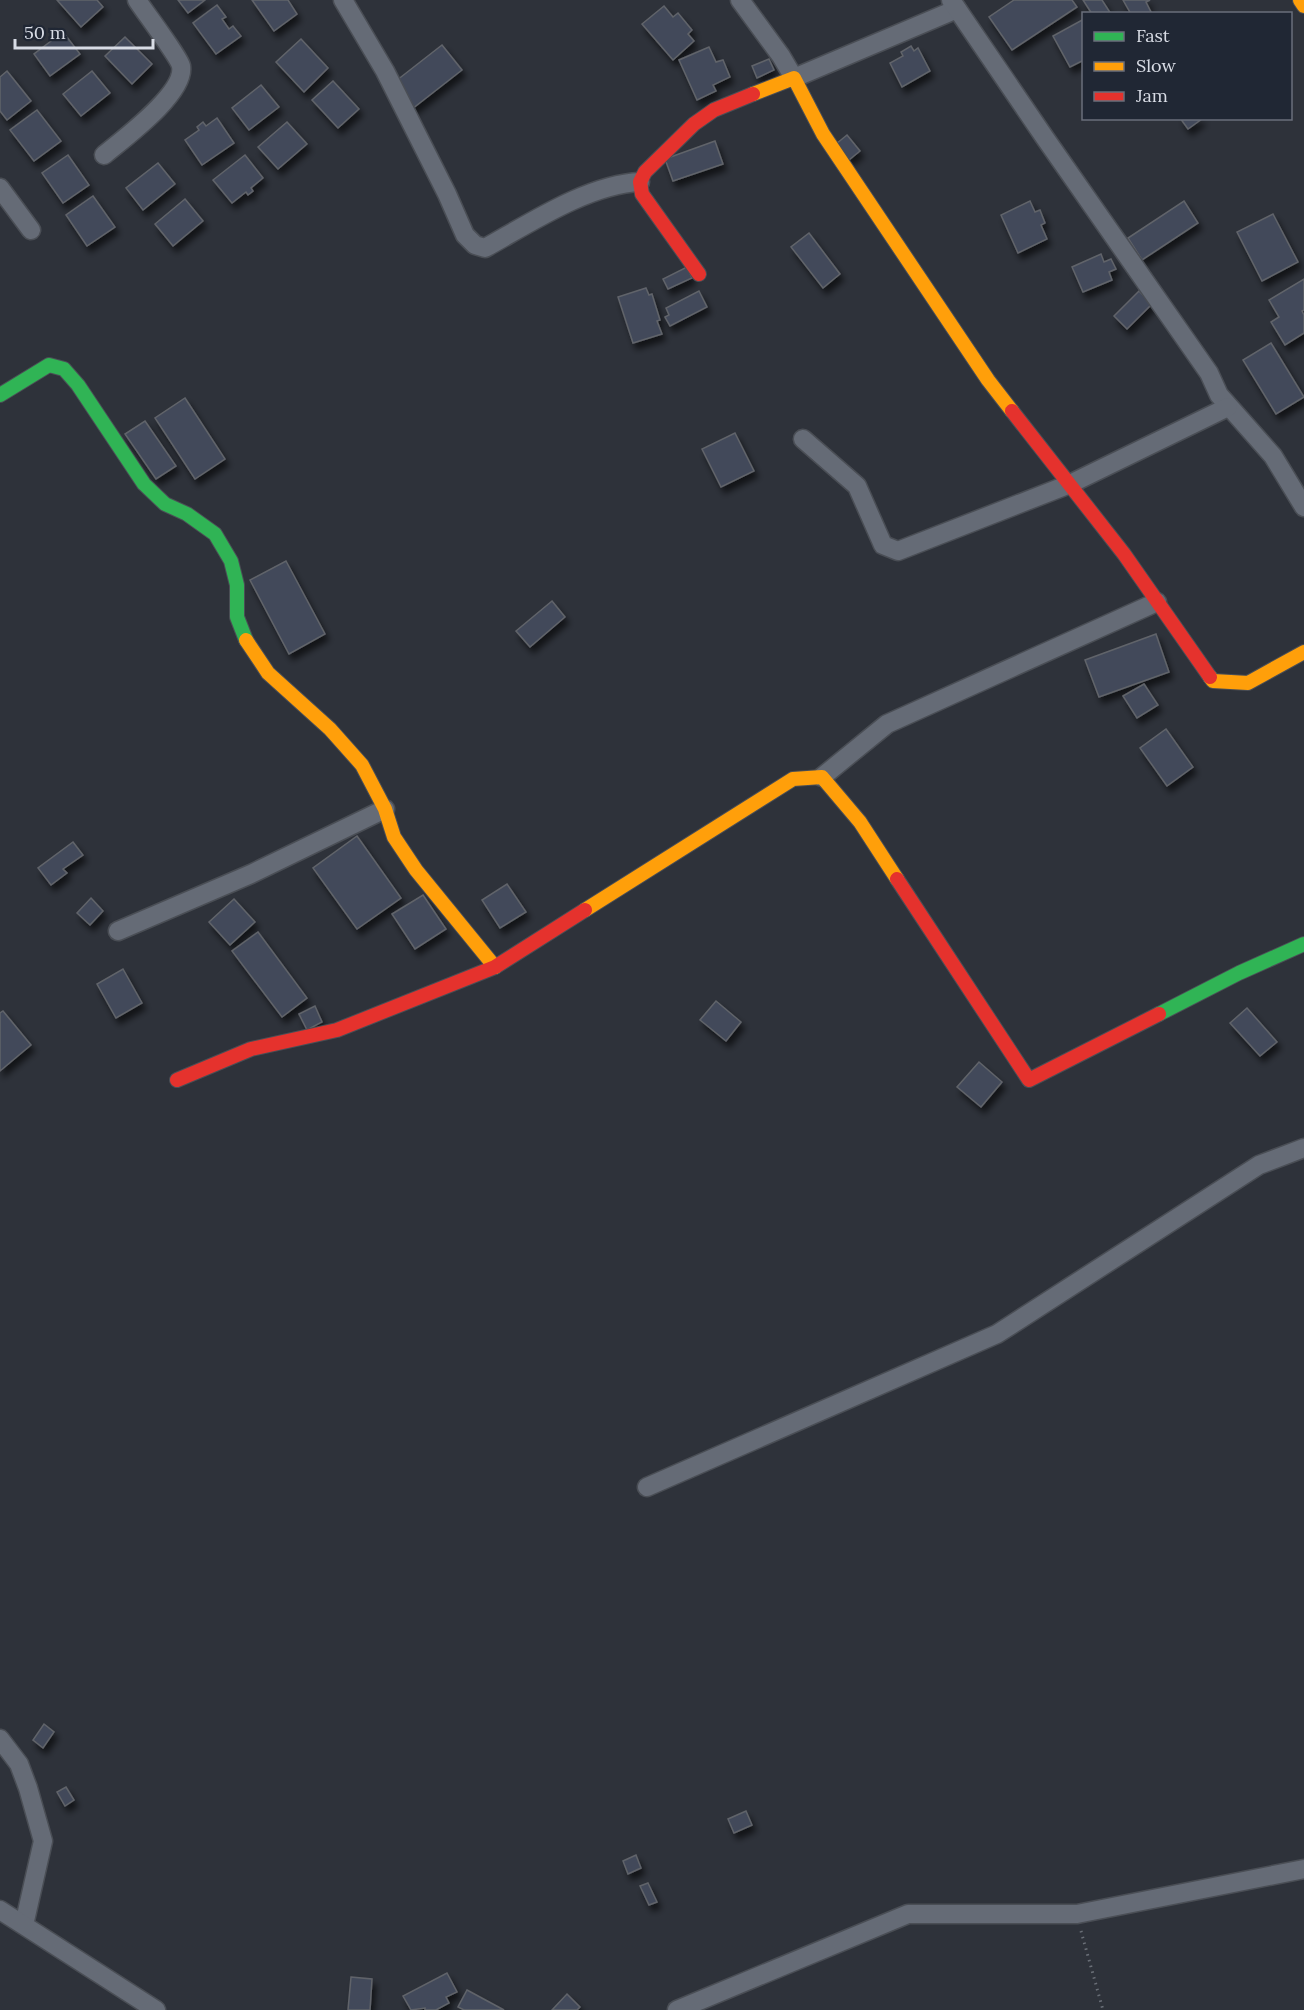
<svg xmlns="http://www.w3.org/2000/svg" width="1304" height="2010" font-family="Lora,serif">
<defs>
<filter id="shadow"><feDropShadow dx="3.5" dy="6" stdDeviation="3" flood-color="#0009"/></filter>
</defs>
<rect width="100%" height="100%" fill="#2e323a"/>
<g fill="#424a5a" stroke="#61646a" stroke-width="1.5" filter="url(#shadow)">
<path d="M 57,0 L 97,0 L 103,7 L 81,27 Z"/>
<path d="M 178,0 L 205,0 L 188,13 Z"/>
<path d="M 252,0 L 288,0 L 297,14 L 274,31 Z"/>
<path d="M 1014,0 L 1072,0 L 1077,7 L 1012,50 L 989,17 Z"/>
<path d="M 1083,0 L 1102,0 L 1111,14 L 1092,14 Z"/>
<path d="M 1123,0 L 1150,0 L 1146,2 L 1152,14 L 1131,14 Z"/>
<path d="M 217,5 L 226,17 L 222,19 L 229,29 L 233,26 L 241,36 L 216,54 L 193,23 Z"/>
<path d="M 664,6 L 673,17 L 678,13 L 692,30 L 688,34 L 694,41 L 673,60 L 642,24 Z"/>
<path d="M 1084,19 L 1084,60 L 1070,67 L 1053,36 Z"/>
<path d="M 63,32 L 80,54 L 50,76 L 34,54 Z"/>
<path d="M 125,37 L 152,64 L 132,84 L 105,56 Z"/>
<path d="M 301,39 L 328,68 L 304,92 L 276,62 Z"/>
<path d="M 442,45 L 462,70 L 412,109 L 392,84 Z"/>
<path d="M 911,46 L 914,51 L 918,48 L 930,71 L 902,87 L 890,63 L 903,56 L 901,52 Z"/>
<path d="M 709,47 L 716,62 L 723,60 L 730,77 L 713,85 L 716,91 L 697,100 L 679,60 Z"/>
<path d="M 769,59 L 774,70 L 757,78 L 752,66 Z"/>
<path d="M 7,71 L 31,101 L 7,120 L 0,111 L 0,77 Z"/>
<path d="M 92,71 L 110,93 L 81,116 L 63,94 Z"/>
<path d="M 333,81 L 359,109 L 338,128 L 312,100 Z"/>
<path d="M 261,85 L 279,107 L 249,130 L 232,108 Z"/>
<path d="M 37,110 L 61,141 L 34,161 L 10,130 Z"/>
<path d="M 217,118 L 234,143 L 202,165 L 185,140 L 199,130 L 197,127 L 203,122 L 206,126 Z"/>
<path d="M 1180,118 L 1201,118 L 1202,119 L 1188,129 Z"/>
<path d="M 287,122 L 307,144 L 278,169 L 258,147 Z"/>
<path d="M 847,135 L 860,151 L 849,160 L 836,144 Z"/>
<path d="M 715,141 L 723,164 L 673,181 L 665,159 Z"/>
<path d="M 68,155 L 89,185 L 63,203 L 42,173 Z"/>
<path d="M 245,155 L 263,178 L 251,188 L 253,191 L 248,195 L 246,192 L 232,203 L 213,180 Z"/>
<path d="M 158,163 L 175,184 L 143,210 L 126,188 Z"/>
<path d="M 93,196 L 115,227 L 87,246 L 66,215 Z"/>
<path d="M 185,199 L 203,221 L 173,246 L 155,224 Z"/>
<path d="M 1030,201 L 1035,212 L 1040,210 L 1045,223 L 1041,225 L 1047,239 L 1018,253 L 1001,215 Z"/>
<path d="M 1184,201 L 1198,223 L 1142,260 L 1128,238 Z"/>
<path d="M 1273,214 L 1298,262 L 1262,281 L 1237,232 Z"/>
<path d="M 809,233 L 840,274 L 823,288 L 791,247 Z"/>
<path d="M 1101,254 L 1104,262 L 1111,259 L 1116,269 L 1109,272 L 1112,280 L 1083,292 L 1072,267 Z"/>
<path d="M 687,267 L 692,278 L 668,289 L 663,279 Z"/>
<path d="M 1304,279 L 1304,310 L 1302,311 L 1304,315 L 1304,333 L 1285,345 L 1271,322 L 1279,317 L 1269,300 Z"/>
<path d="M 646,288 L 649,295 L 652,294 L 660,320 L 657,321 L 662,334 L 633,343 L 618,297 Z"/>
<path d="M 699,291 L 707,307 L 670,326 L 665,317 L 669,315 L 666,308 Z"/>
<path d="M 1139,291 L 1152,304 L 1127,329 L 1114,316 Z"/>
<path d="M 1271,343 L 1304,397 L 1276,414 L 1243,360 Z"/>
<path d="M 185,398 L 225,459 L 195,479 L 155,418 Z"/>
<path d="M 145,421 L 176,466 L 156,479 L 125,434 Z"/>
<path d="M 735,433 L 754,471 L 721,487 L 702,449 Z"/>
<path d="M 286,561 L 325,634 L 289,654 L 250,580 Z"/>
<path d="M 552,601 L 565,617 L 530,647 L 516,631 Z"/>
<path d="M 1156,634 L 1169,672 L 1099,697 L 1085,660 Z"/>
<path d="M 1144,684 L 1158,705 L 1137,718 L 1123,696 Z"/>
<path d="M 1166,729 L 1193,767 L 1167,786 L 1140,748 Z"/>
<path d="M 357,836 L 401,898 L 357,929 L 313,868 Z"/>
<path d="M 73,842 L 83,855 L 63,869 L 67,873 L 51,885 L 38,868 Z"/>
<path d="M 507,884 L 526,912 L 500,928 L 482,900 Z"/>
<path d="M 423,895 L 446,929 L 415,949 L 392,914 Z"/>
<path d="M 91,898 L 103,911 L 90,925 L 77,913 Z"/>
<path d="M 234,899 L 255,922 L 230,945 L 209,922 Z"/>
<path d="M 258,932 L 307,998 L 282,1017 L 232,951 Z"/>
<path d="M 123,969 L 142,1003 L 116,1018 L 97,984 Z"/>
<path d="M 716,1001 L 741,1022 L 726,1041 L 700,1020 Z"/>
<path d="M 315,1006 L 322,1022 L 307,1030 L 299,1014 Z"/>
<path d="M 1247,1008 L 1277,1042 L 1260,1056 L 1230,1023 Z"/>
<path d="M 3,1011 L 31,1045 L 0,1071 L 0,1013 Z"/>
<path d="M 979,1062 L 1002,1082 L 981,1107 L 957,1087 Z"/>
<path d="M 44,1724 L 54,1732 L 43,1748 L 33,1740 Z"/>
<path d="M 66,1787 L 74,1800 L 65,1806 L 57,1792 Z"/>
<path d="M 746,1811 L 752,1825 L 734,1833 L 728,1819 Z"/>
<path d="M 636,1855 L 641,1868 L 628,1874 L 623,1861 Z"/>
<path d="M 648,1883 L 657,1902 L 649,1905 L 640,1886 Z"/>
<path d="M 447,1973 L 457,1992 L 446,1997 L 449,2003 L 436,2010 L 425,2010 L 425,2008 L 411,2010 L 403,1996 Z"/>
<path d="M 351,1977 L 372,1979 L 370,2010 L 348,2010 Z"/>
<path d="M 467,1990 L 504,2010 L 464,2010 L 458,2007 Z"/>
<path d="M 567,1994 L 580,2007 L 577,2010 L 552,2010 Z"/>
</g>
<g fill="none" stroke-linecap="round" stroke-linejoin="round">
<defs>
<g id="street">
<path d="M 343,0 L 385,71 L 447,194 L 465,235 L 475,245 L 485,248 C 530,223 589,184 640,182"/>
<path d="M 740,0 L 781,56 L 794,78 L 957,9"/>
<path d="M 951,0 L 1045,138 L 1209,373 L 1219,395 L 1273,456 L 1304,507"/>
<path d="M 104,155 C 123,139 186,93 181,66 C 179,57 144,11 137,0"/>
<path d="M 0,188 L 31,230"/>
<path d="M 803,439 L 857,486 L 883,545 L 898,551 L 1070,484 L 1228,407"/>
<path d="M 822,777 L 887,724 L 1157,602"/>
<path d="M 118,931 L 251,874 L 385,809"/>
<path d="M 647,1487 L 997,1334 L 1259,1165 L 1304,1148"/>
<path d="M 0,1739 L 19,1764 L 28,1788 L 43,1841 L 24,1925"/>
<path d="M 0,1910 L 156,2010"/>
<path d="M 677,2010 L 908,1914 L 1077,1914 L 1304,1869"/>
</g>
<g id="fast">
<path d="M 0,395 L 49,365 L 64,369 L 78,385 L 144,484 L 165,504 L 187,514 L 215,534 L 231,561 L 237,585 L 237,617 L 246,640"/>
<path d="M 1159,1014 L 1239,973 L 1304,944"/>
</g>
<g id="slow">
<path d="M 1300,0 L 1304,6"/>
<path d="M 753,94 L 794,78 L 823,134 L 988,380 L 1012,411"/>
<path d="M 246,640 L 268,673 L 330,729 L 362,765 L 385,809 L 394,837 L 416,870 L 495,967"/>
<path d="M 1210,677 L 1213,681 L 1248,683 L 1304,652"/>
<path d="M 585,910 L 793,779 L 822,777 L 860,822 L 897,879"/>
</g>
<g id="jam">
<path d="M 699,274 L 642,194 L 640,182 L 645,172 L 694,124 L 714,110 L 753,94"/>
<path d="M 1012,411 L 1124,554 L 1210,677"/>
<path d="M 897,879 L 1029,1080 L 1159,1014"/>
<path d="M 177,1080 L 251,1049 L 337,1030 L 495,967 L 585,910"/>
</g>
</defs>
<use href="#street" stroke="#4a4e55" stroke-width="21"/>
<use href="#fast" stroke="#4a4e55" stroke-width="16"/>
<use href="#slow" stroke="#4a4e55" stroke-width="16"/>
<use href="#jam" stroke="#4a4e55" stroke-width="16"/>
<path stroke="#6a6f77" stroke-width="3" stroke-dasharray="1.5 4.5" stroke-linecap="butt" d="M 1081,1931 L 1103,2010"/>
<use href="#street" stroke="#656b76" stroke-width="18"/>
<use href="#fast" stroke="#30b455" stroke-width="14"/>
<use href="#slow" stroke="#ff9f0a" stroke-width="14"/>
<use href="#jam" stroke="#e5322d" stroke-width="14"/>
</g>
<rect x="1082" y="12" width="210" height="108" fill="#202734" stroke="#6a6f7b" stroke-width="1.5"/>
<rect x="1094" y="32" width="30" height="9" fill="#30b455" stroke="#6a6f7b" stroke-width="1.5"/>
<text x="1136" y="42" font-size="18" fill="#d8dce5">Fast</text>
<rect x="1094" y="62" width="30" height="9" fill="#ff9f0a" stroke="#6a6f7b" stroke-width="1.5"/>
<text x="1136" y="72" font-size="18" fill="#d8dce5">Slow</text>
<rect x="1094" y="92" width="30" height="9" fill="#e5322d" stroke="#6a6f7b" stroke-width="1.5"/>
<text x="1136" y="102" font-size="18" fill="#d8dce5">Jam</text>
<path d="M15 39v9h138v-9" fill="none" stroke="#d8dce5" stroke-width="3"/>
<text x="24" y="39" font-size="18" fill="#d8dce5" stroke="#202734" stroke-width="4.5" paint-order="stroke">50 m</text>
</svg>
